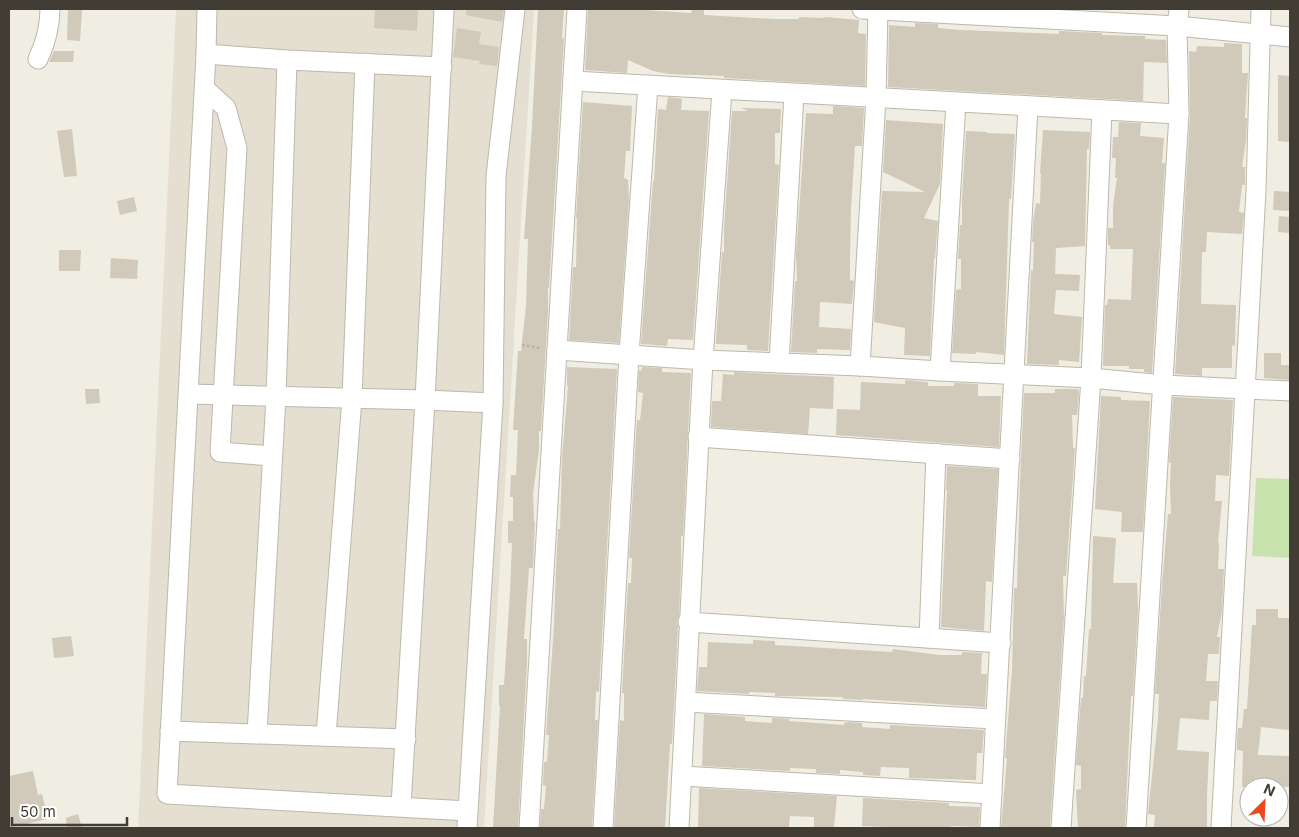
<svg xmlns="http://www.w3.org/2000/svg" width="1299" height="837" font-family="Inter,sans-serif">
<rect width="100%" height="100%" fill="#f0ede3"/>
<path fill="#e4dfd1" d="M 176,9 L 534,9 L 484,828 L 138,828 Z"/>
<path fill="#c8e2ae" d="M 1256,478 L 1290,479 L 1290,558 L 1252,556 Z"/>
<g fill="#d1c9b9">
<path d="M 68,9 L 82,9 L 80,41 L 67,40 Z"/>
<path d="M 375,9 L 418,9 L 417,31 L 374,28 Z"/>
<path d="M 466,9 L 504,9 L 502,22 L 466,15 Z"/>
<path d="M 538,9 L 564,9 L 562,38 L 564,38 L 549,288 L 548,288 L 548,311 L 541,431 L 539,431 L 539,450 L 533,493 L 534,522 L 535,522 L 533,568 L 529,568 L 524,639 L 527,639 L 527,663 L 518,828 L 493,828 L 500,706 L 499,706 L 499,685 L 504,685 L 510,592 L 512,543 L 508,543 L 508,521 L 513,521 L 513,497 L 510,497 L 511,475 L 516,475 L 518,430 L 513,430 L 518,351 L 521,351 L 526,306 L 528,239 L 524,239 L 532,126 Z"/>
<path d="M 588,9 L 629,9 L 691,13 L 692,9 L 704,9 L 704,15 L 774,19 L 799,19 L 799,17 L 824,18 L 825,17 L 859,20 L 858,33 L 866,34 L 865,86 L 724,78 L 724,76 L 669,74 L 653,71 L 628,60 L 627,73 L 585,70 Z"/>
<path d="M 915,23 L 938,24 L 938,28 L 960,30 L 1059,34 L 1059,31 L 1102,33 L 1102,35 L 1145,36 L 1145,39 L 1166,40 L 1167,63 L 1144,62 L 1143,101 L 888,87 L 889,25 L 915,27 Z"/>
<path d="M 457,28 L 481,32 L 479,44 L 499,47 L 497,66 L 479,64 L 480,61 L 453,57 Z"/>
<path d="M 1224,43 L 1242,44 L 1242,73 L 1248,73 L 1245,118 L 1247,118 L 1246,140 L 1242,167 L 1245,167 L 1245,185 L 1242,185 L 1239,212 L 1244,213 L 1242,234 L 1207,232 L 1206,252 L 1202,252 L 1201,304 L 1236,305 L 1235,346 L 1232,345 L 1232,368 L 1202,368 L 1202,376 L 1175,374 L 1190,115 L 1189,51 L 1196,52 L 1197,46 L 1224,47 Z"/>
<path d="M 54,51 L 74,51 L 73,62 L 49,62 Z"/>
<path d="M 1278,75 L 1290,76 L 1290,142 L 1278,141 Z"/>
<path d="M 668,97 L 682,99 L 681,110 L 709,111 L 693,340 L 668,339 L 667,346 L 641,344 L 653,181 L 654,181 L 658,109 L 666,110 Z"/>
<path d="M 583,102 L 632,106 L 630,151 L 626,151 L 624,178 L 628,180 L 629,199 L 619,343 L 569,340 L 573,267 L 576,267 L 577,218 L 576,218 Z"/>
<path d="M 833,106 L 864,108 L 862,146 L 855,146 L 851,210 L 850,259 L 850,280 L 854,281 L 852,304 L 820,302 L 819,327 L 851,329 L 850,350 L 817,349 L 817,353 L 791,352 L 795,281 L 797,281 L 796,254 L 806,113 L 833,114 Z"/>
<path d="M 741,108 L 781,109 L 780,133 L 775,133 L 775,164 L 779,165 L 768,351 L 747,350 L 747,345 L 716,344 L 716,341 L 722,252 L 724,252 L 724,228 L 732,111 L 748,111 Z"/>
<path d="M 886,120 L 943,124 L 940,184 L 924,218 L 938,221 L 935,259 L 934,259 L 930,356 L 904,355 L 905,328 L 874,322 L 882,191 L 925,192 L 883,172 Z"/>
<path d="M 1119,122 L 1141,123 L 1140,136 L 1164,138 L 1162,163 L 1165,163 L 1152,373 L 1144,372 L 1144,369 L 1129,369 L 1129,366 L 1103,366 L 1105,305 L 1107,305 L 1108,299 L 1131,300 L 1133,249 L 1110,249 L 1110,245 L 1108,245 L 1108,228 L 1113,228 L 1113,206 L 1117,178 L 1115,178 L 1116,158 L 1112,158 L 1113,137 L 1118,137 Z"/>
<path d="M 72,129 L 77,176 L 64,177 L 57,131 Z"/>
<path d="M 1043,130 L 1090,132 L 1089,149 L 1087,149 L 1085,246 L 1056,248 L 1055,274 L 1080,275 L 1079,291 L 1056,290 L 1054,314 L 1082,317 L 1079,362 L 1059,360 L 1059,365 L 1027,364 L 1031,270 L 1033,271 L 1034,242 L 1032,242 L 1033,222 L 1036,203 L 1040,204 L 1041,173 L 1040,173 Z"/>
<path d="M 966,131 L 987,132 L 987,133 L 1015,134 L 1011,199 L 1009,199 L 1004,355 L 976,352 L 976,354 L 952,353 L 956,290 L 961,289 L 961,259 L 958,259 L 960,225 L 962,225 L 962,198 Z"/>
<path d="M 1274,191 L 1290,192 L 1290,211 L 1273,210 Z"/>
<path d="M 134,197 L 137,211 L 120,215 L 117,201 Z"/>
<path d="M 1279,216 L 1290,217 L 1290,233 L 1278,232 Z"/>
<path d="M 59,250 L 81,250 L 80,271 L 59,271 Z"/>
<path d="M 111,258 L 138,260 L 137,279 L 110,278 Z"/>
<path d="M 1264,353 L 1281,353 L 1281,365 L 1290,365 L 1290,380 L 1264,378 Z"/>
<path d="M 567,367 L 617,369 L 599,692 L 596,691 L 595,720 L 598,720 L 592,828 L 540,828 L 541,809 L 544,809 L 546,786 L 543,785 L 544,762 L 547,762 L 549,735 L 546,735 L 554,626 L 556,568 L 558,529 L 560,529 L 562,458 L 568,386 L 567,386 Z"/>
<path d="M 642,367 L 662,368 L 662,372 L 691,373 L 683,536 L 681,536 L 681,567 L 679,616 L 677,622 L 678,627 L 672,744 L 670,744 L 665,828 L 614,828 L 620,720 L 624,721 L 624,693 L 622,693 L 628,583 L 631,583 L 632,558 L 629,558 L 637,420 L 640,420 L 643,393 L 638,392 L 639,370 L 641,371 Z"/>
<path d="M 734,372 L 834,377 L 833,409 L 810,408 L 808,434 L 711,427 L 712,401 L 721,401 L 723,374 L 734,375 Z"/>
<path d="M 905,380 L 928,382 L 928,386 L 954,386 L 954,383 L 978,384 L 978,396 L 1001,396 L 999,447 L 836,435 L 837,409 L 860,410 L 861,382 L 905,384 Z"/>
<path d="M 85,389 L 99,389 L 100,403 L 86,404 Z"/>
<path d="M 1055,389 L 1078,389 L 1079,394 L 1077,415 L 1072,415 L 1073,448 L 1075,448 L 1066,576 L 1063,576 L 1064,617 L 1050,827 L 1001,828 L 1007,758 L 1005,758 L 1012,670 L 1014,588 L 1017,588 L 1020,481 L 1024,393 L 1055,393 Z"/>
<path d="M 1101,396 L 1121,397 L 1121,400 L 1150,401 L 1143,532 L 1121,532 L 1122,512 L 1095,509 Z"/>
<path d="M 1173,397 L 1233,400 L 1229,476 L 1216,475 L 1215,501 L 1222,501 L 1218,543 L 1219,543 L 1218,569 L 1224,569 L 1222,611 L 1217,637 L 1220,637 L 1219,654 L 1208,654 L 1206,681 L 1218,681 L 1217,701 L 1210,701 L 1209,720 L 1180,718 L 1177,750 L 1209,752 L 1207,796 L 1207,828 L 1154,828 L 1155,815 L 1148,814 L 1158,719 L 1159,694 L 1155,694 L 1162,585 L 1168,514 L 1171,514 L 1170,485 L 1171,463 L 1169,463 Z"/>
<path d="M 947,466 L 998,469 L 992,582 L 986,581 L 984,631 L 941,627 L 947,490 L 946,490 Z"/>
<path d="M 1093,536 L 1116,538 L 1113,583 L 1137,583 L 1138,610 L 1133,696 L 1131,696 L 1125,828 L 1078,828 L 1076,790 L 1081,789 L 1081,766 L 1076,765 L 1081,698 L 1083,698 L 1084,676 L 1086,676 L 1089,629 L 1091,629 Z"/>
<path d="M 1256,609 L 1278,609 L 1278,618 L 1290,618 L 1290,730 L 1261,727 L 1258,755 L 1290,756 L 1290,787 L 1242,787 L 1243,751 L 1237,750 L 1237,740 L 1238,728 L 1242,728 L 1244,709 L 1247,709 L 1252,625 L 1256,625 Z"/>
<path d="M 71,636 L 74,656 L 54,658 L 52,638 Z"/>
<path d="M 753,640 L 775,641 L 775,645 L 892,652 L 893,649 L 939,655 L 962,655 L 962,652 L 982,653 L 981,674 L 987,674 L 985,707 L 863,699 L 863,700 L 843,699 L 843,697 L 775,696 L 775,693 L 749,692 L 749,694 L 697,691 L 699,667 L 707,667 L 708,642 L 753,644 Z"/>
<path d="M 704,714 L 745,717 L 745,721 L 772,723 L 772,718 L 789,719 L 789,721 L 844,725 L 844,723 L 849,722 L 862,723 L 862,727 L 890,729 L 890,725 L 984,730 L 982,753 L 977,753 L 976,780 L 909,778 L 909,768 L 881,767 L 880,776 L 863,775 L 863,772 L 840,770 L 840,774 L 816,773 L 816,769 L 790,768 L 790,771 L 702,766 Z"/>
<path d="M 33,771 L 38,795 L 42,794 L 48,819 L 9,828 L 9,776 Z"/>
<path d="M 699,788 L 837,796 L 834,828 L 814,828 L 814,817 L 790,816 L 789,828 L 698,828 Z"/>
<path d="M 863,798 L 949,803 L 949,806 L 980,807 L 979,827 L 951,826 L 951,828 L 886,828 L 886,827 L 862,826 Z"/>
<path d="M 78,814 L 82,828 L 67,828 L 66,818 Z"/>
</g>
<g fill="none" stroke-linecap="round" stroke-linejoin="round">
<defs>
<g id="minor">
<path d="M 207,9 L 206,54 L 287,60 L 442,67"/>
<path d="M 862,9 L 1177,26 L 1290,37"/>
<path d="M 206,54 L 167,794 L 468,811"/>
<path d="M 38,59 C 46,42 50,28 50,9"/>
<path d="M 573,81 L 1179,114"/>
<path d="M 205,89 L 226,108 L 237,148 L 220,452 L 272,456"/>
<path d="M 557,350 L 703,360 L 860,366 L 940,371 L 1091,378 L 1163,385 L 1290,391"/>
<path d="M 779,363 L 794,94"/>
<path d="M 860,366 L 876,98 L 878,9"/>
<path d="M 940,371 L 956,102"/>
<path d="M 189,394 L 425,400 L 493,403"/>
<path d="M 698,437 L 1010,459"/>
<path d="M 688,622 L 1001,643"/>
<path d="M 929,638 L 936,453"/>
<path d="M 685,702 L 995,719"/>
<path d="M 170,731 L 406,739"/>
<path d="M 257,734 L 276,397 L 287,60"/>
<path d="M 326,736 L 352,398 L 365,63"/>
<path d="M 682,776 L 992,794"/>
<path d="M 401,806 L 425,400 L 444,9"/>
<path d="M 467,828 L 493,403 L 496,176 L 515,9"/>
<path d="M 529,828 L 577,9"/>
<path d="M 603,828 L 629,355 L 648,85"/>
<path d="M 679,828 L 703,360 L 722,90"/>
<path d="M 990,828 L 1028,106"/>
<path d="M 1061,828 L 1091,378 L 1102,110"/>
<path d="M 1136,828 L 1179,114 L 1177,26 L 1179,9"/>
<path d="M 1221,828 L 1256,191 L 1261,9"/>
</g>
</defs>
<use href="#minor" stroke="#beb8a9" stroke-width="21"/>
<path stroke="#bcb199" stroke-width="2.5" stroke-dasharray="2.5 2.5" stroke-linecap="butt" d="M 522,345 L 540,348"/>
<use href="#minor" stroke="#fff" stroke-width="19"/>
</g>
<rect width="1299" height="837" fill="none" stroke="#413d34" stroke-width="20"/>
<g transform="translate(1264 802) rotate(24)"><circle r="24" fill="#ffffff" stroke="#b3b1ae"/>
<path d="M0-4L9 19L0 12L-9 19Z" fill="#eb491f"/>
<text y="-8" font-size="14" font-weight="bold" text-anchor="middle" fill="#413d34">N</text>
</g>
<path d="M12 817v8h115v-8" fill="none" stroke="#413d34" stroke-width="2.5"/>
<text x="20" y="817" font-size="15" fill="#413d34" stroke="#ffffff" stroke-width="4" paint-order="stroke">50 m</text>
</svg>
